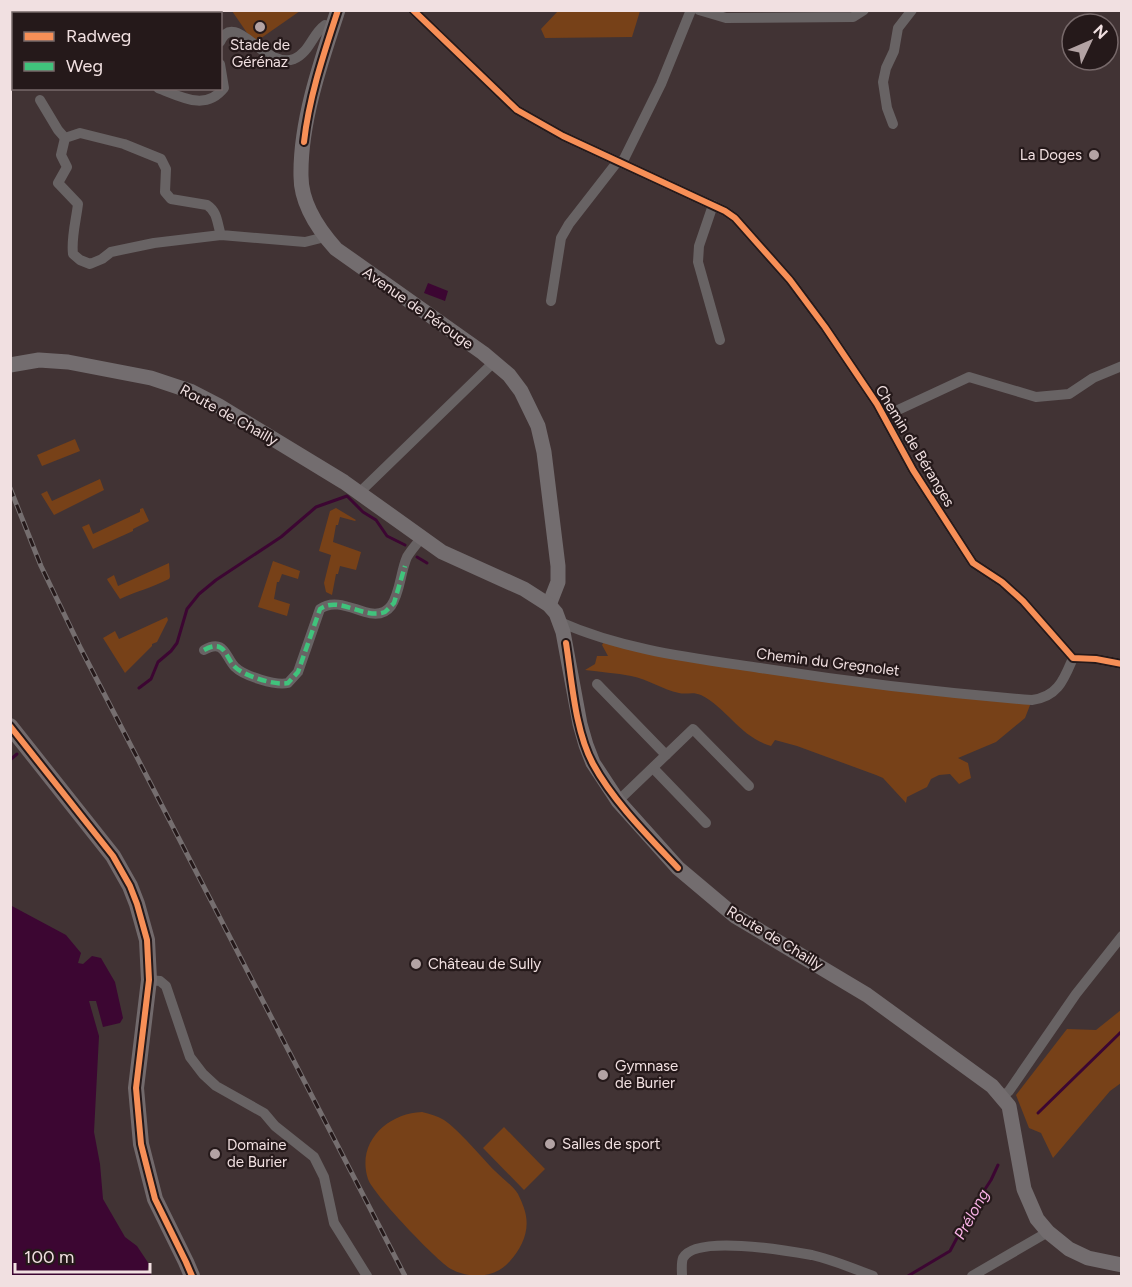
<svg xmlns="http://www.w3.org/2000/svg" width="1132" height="1287" font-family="Figtree,sans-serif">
<rect width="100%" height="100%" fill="#413334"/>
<g fill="#774118">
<path d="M 232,11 L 300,11 L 254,43 Z"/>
<path d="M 558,11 L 558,10 L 640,11 L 632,37 L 545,38 L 541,29 Z"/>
<path d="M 75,439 L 80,451 L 42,466 L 37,455 Z"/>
<path d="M 100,479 L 104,490 L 54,515 L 41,494 L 47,491 L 52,501 Z"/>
<path d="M 143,508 L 149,521 L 133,529 L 133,531 L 93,549 L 82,527 L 89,524 L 93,534 L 140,512 L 140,509 Z"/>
<path d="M 336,508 L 356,520 L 355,521 L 340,517 L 338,525 L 336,525 L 333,542 L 361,552 L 356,570 L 340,566 L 338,574 L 336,574 L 332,595 L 326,592 L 324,583 L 331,555 L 319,551 L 330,511 Z"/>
<path d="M 273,561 L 300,571 L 298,579 L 282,574 L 279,582 L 277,582 L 274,599 L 290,604 L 287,616 L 258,607 Z"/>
<path d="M 169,563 L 170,577 L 169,579 C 151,588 137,591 120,599 L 108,581 L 107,579 L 114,575 L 118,586 Z"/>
<path d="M 167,617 L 168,620 L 157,642 L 152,644 L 152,646 L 125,673 L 103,638 L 115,631 L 119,639 Z"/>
<path d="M 605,640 L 650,654 L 1032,700 L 1025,718 L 996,742 L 958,758 L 968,763 L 971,778 L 959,784 L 950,774 L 939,775 L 931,779 L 927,787 L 907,797 L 906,803 L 883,778 L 876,775 L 797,746 L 775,740 L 771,746 C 740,737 728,709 701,695 C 692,691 687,695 679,693 C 663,690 648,679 631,676 C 616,673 600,672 585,670 L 595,664 L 597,656 L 608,656 L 602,645 Z"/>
<path d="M 1121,1010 L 1121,1083 L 1110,1091 L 1053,1158 L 1041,1133 L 1029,1128 L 1016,1095 L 1067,1029 L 1096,1030 Z"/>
<path d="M 422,1112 C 430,1114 437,1116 444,1120 C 458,1129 482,1158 495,1171 C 502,1178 513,1186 518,1194 C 521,1200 525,1209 526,1216 C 529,1233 521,1249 510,1261 C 499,1274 484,1277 469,1275 C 463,1274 456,1272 451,1269 C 436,1260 373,1194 368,1179 C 356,1142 388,1113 422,1112 Z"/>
<path d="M 504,1127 L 545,1169 L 524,1190 L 483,1148 Z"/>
</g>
<g fill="#3c0632">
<path d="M 428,283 L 448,291 L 445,301 L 424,293 Z"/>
<path d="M 10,905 L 66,935 L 81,953 L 78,963 L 83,964 L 92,956 L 101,958 L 115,982 L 123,1018 L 120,1023 L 103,1027 L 96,1001 L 89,1001 L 99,1036 L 94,1132 L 100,1164 L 103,1199 L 125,1237 L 137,1246 L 149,1264 L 147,1271 L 150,1272 L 151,1276 L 11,1276 Z"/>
</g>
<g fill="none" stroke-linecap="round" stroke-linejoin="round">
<g stroke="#3c0632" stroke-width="3">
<path d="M 417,557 L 427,563"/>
<path d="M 139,688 L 151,679 L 158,662 L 171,651 L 177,643 L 187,609 L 199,594 L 216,580 L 281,537 L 316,507 L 347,496 L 363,512 L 376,520 L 387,536 L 405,545"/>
<path d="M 10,760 L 17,754"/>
<path d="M 1038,1113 L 1122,1031"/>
<path d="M 908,1276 L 950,1251 L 974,1206 L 991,1180 L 998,1165"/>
</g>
<g stroke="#686364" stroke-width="10">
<path d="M 413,10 L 517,110 L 563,136 L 725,211 L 735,218 L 790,280 L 825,327 L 877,404 L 913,470 L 973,563 L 1002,582 L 1023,601 L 1073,658 L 1096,659 L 1122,664"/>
<path d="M 699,10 L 726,18 L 853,17 L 864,10"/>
<path d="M 220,42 C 235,8 264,70 294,59 C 310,52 312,34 325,25 L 333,27"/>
<path d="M 158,88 C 180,96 205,112 224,88 L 220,64"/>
<path d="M 40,100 L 58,130 L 65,138"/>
<path d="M 893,124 L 887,108 L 883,82 L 886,68 L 894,51 L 898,28 L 912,10"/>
<path d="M 622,163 L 661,84 L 691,10"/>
<path d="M 713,205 L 699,246 L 698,262 L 720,340"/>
<path d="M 221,235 C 217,224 218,212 207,205 L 171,199 L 165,192 L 166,169 L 161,159 L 124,144 L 80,133 L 65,138 L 61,155 L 67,167 L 58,183 L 78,204 C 76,221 71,238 73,254 L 80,260 L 90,264 L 102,259 L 111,252 L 154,243 L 221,235 L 305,242 L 325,237"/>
<path d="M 551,301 L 561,238 L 569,224 L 618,161"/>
<path d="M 885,416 L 969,377 L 1036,397 L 1069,394 L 1093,378 L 1122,366"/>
<path d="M 360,492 L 494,362"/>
<path d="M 560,622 C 623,650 693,658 760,668 C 850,682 941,693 1032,700 C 1058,697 1064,679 1073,658"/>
<path d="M 204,650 C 225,638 225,657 235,667 C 244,676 276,686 288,683 L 298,672 L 320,609 C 333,599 351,608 365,612 C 401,623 397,579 407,557 C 411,550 417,544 421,538"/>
<path d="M 597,684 L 666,755"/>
<path d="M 653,768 L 706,823"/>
<path d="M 618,801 L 693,729 L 749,786"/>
<path d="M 149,980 L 160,981 L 166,986 L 190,1057 L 203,1074 L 216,1086 L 264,1113 L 275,1126 L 314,1157 L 324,1177 L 334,1223 L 367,1276"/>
<path d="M 1002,1097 L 1009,1091 L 1076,994 L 1122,936"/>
<path d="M 682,1276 C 682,1271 681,1263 683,1258 C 695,1234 789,1251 812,1255 C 833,1260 853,1268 873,1276"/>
<path d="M 972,1276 L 1048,1232"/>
</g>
<g stroke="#736d6f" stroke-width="15">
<path d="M 338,10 C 321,61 300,122 301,176 C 301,203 318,229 336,249 L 483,353 L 509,375 L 521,391 L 538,426 L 544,452 L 558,566 L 558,582 L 549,605"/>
<path d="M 10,365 L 39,360 L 68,362 L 151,378 L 190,391 L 219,406 L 344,482 L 442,552 L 524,589 L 549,605 L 556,613 L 563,632 L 580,724 L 586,745 L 593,763 L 618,801 L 678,868 L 735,916 L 867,995 L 992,1086 L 1009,1106 L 1024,1189 L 1037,1219 L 1048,1232 L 1069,1249 L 1088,1258 L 1122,1265"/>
</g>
<path stroke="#726a6c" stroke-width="16" d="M 10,726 L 113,856 L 130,886 L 137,904 L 147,940 L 149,980 L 136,1088 L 141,1144 L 155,1199 L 186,1262 L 192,1276"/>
<defs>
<path id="rail" d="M 10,488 L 41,566 L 81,649 L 405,1276"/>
</defs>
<use href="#rail" stroke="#756e6f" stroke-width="5"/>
<use href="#rail" stroke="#25191a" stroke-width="3" stroke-dasharray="9" stroke-linecap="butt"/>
<path stroke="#40c37c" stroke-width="4.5" stroke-dasharray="9 4.5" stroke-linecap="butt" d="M 204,650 C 225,638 225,657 235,667 C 244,676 276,686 288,683 L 298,672 L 320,609 C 339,595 364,620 385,612 L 394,603 L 405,566"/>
<defs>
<g id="cycleway">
<path d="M 413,10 L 517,110 L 563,136 L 725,211 L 735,218 L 790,280 L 825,327 L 877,404 L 913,470 L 973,563 L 1002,582 L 1023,601 L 1073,658 L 1096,659 L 1122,664"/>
<path d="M 304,142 C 309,97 324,53 338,10"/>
<path d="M 566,643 C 572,681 575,731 593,764 C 613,801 649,837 678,868"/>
<path d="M 10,726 L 113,856 L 130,886 L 137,904 L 147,940 L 149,980 L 136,1088 L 141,1144 L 155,1199 L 186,1262 L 192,1276"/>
</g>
</defs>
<use href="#cycleway" stroke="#25191a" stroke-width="10"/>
<use href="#cycleway" stroke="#f78f57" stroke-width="6"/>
</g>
<g fill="#b3a3a4" stroke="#25191a" stroke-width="2">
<circle cx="260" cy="27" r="6"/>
<circle cx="1094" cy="155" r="6"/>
<circle cx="416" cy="964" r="6"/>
<circle cx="603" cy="1075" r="6"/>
<circle cx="550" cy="1144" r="6"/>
<circle cx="215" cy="1154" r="6"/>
</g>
<g text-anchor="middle" stroke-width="4.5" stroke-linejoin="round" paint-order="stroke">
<g font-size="15" fill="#f1e0e1" stroke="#25191a" text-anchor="start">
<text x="260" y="50" text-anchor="middle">Stade de<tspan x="260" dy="17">Gérénaz</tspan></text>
<text x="1082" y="160" text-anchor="end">La Doges</text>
<text x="428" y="969">Château de Sully</text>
<text x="615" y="1071">Gymnase<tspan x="615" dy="17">de Burier</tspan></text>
<text x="562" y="1149">Salles de sport</text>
<text x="227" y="1150">Domaine<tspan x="227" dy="17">de Burier</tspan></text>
</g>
<g font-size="15" fill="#f1e0e1" stroke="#25191a">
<text transform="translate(418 308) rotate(35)" y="5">Avenue de Pérouge</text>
<text transform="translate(229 415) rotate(29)" y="5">Route de Chailly</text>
<text transform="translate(915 446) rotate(59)" y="5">Chemin de Béranges</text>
<text transform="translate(828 662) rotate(7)" y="5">Chemin du Gregnolet</text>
<text transform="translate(775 938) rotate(31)" y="5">Route de Chailly</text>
</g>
<g font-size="16" font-style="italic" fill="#f9b1e6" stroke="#25191a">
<text transform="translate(971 1214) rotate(-61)" y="6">Prélong</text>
</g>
</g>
<rect width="1132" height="1287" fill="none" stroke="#f1e0e1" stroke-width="24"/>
<rect x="12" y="12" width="210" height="78" fill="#25191a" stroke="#77696a" stroke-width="1.5"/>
<rect x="24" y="32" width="30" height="9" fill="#f78f57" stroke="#77696a" stroke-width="1.5"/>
<text x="66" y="42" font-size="18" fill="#f1e0e1">Radweg</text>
<rect x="24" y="62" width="30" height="9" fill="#40c37c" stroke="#77696a" stroke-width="1.5"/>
<text x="66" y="72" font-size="18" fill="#f1e0e1">Weg</text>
<g transform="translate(1090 42) rotate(46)"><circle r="28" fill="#25191a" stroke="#77696a" stroke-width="1.5"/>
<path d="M0-4.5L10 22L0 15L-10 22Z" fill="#b3a3a4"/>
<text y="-9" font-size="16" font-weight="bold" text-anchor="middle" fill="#f1e0e1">N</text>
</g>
<path d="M15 1263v9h135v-9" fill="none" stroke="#f1e0e1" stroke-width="3"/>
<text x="24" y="1263" font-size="18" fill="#f1e0e1" stroke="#25191a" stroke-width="4.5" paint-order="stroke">100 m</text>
</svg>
